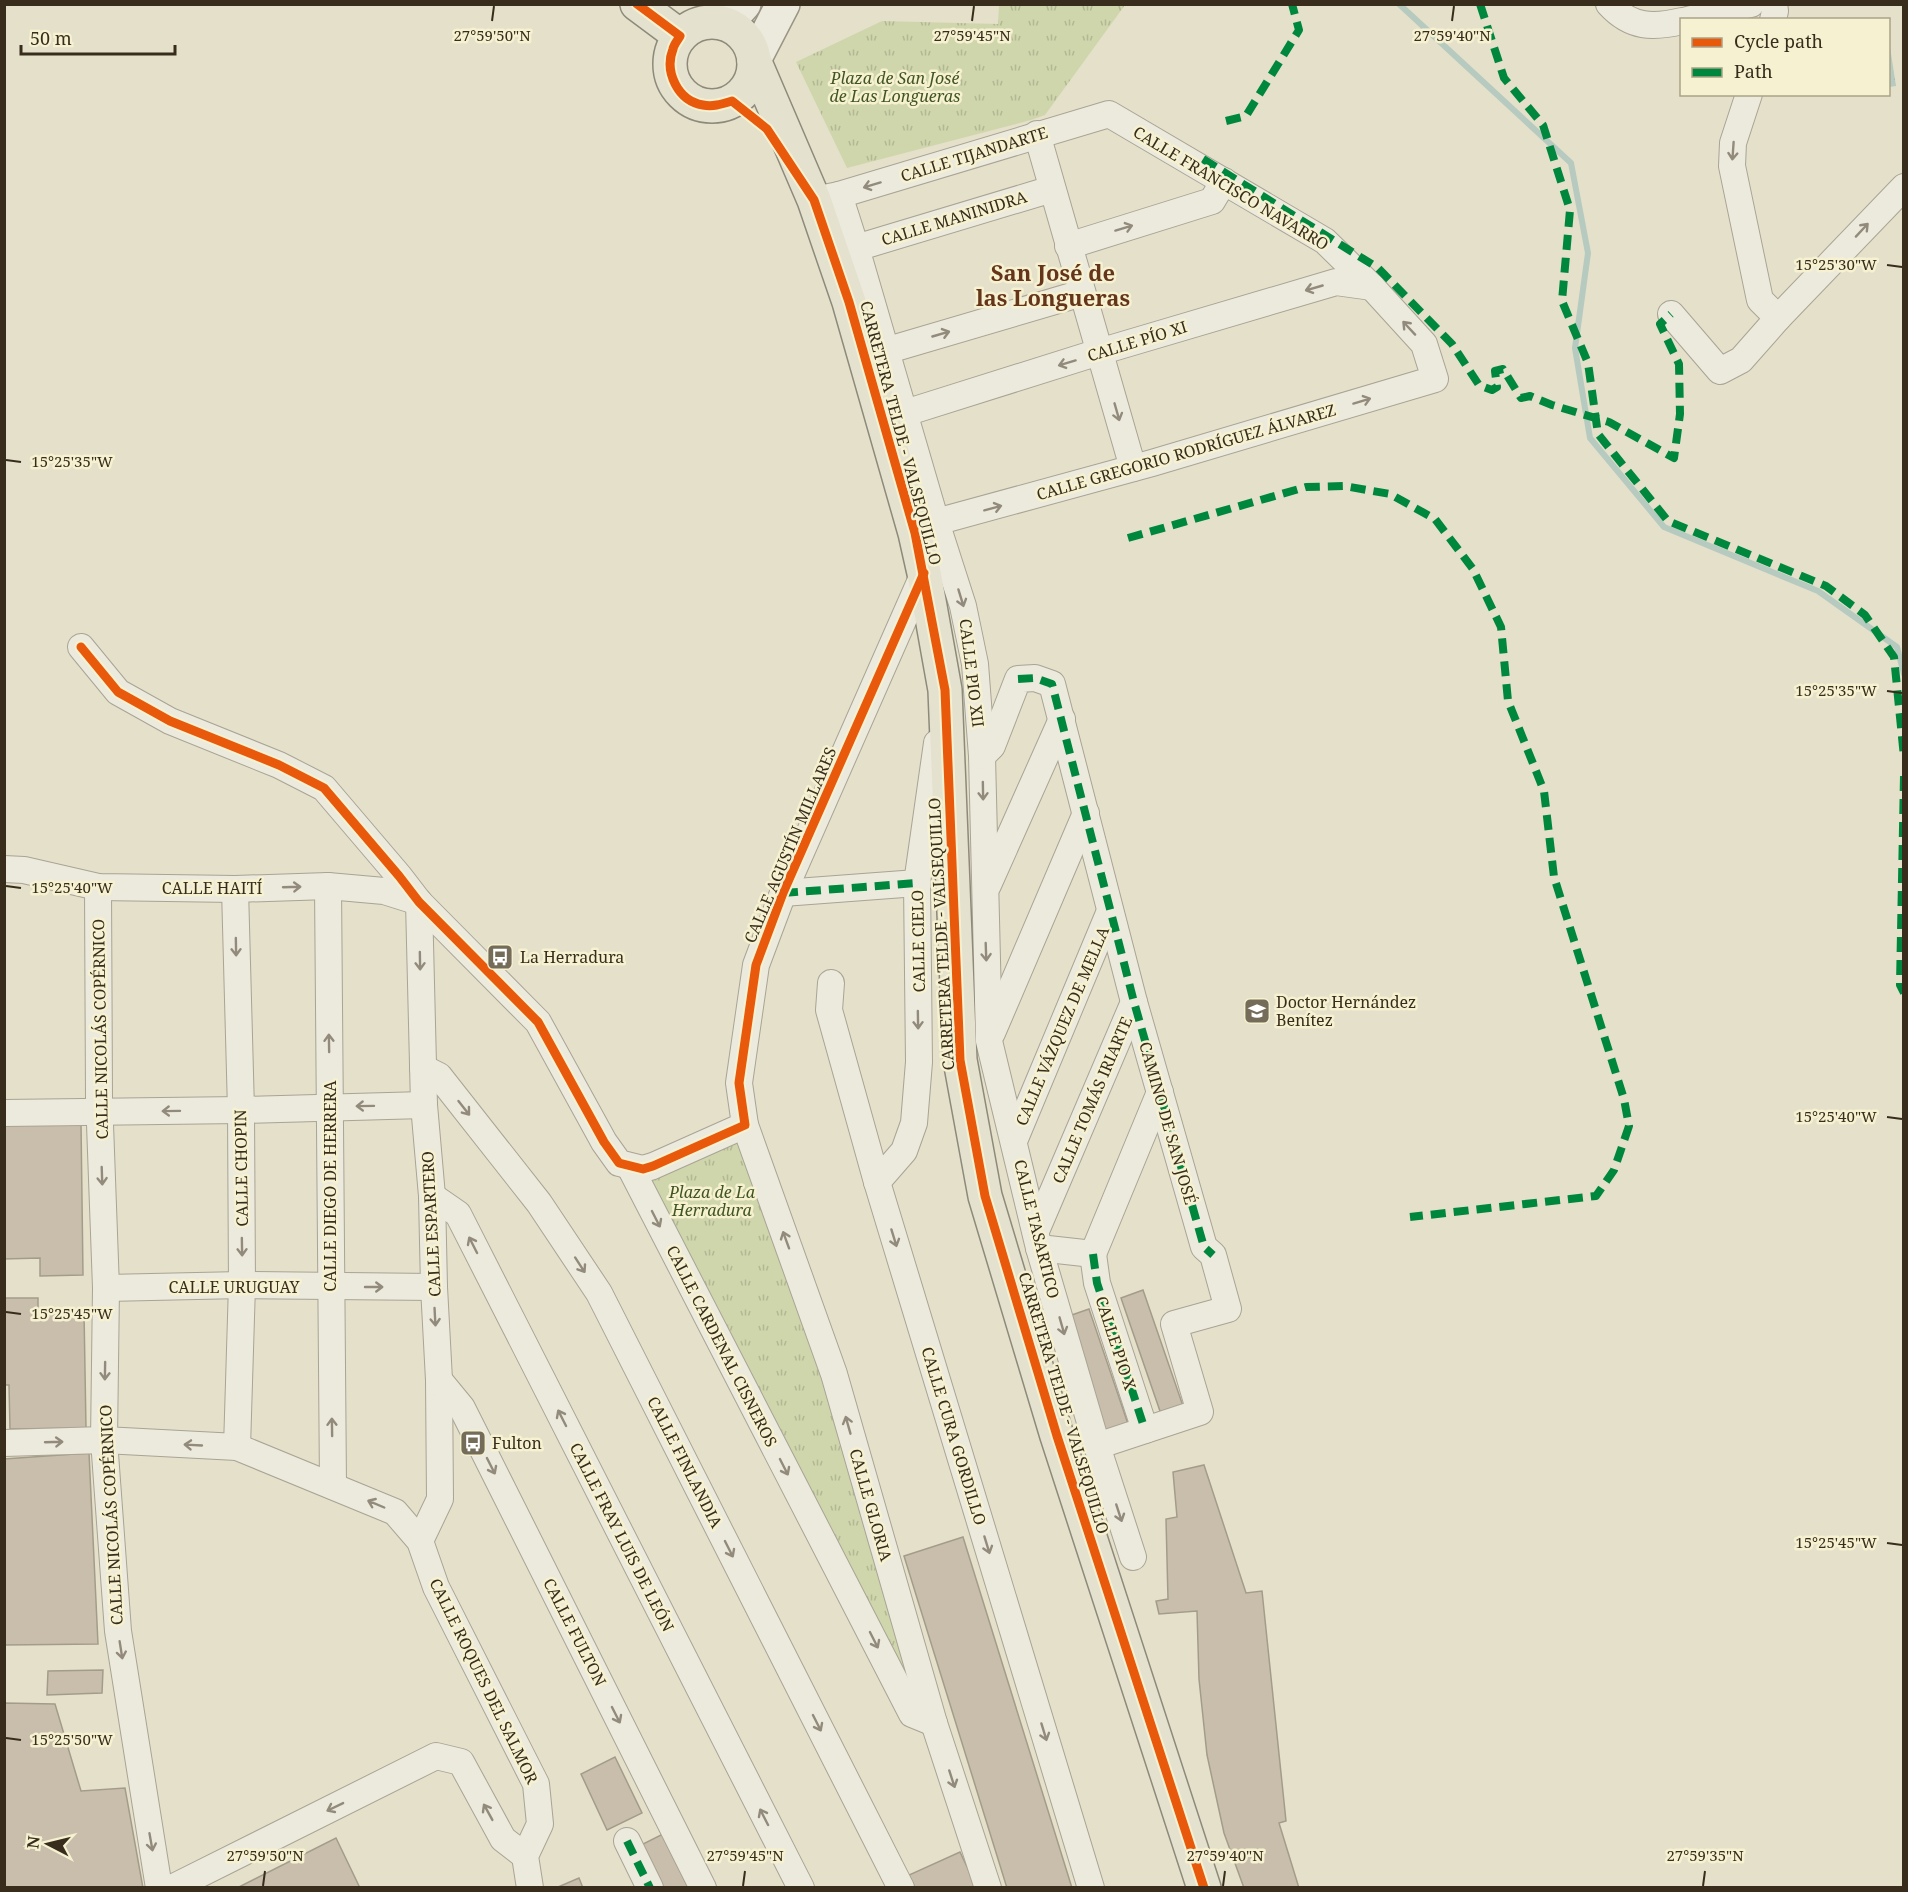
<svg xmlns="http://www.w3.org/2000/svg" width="1908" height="1892" font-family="'Noto Serif',serif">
<defs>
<pattern id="grass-tufts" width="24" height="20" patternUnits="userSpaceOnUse" patternTransform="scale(1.5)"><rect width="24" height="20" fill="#cfd6ac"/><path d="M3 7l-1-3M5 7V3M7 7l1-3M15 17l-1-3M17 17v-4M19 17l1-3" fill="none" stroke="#b2b893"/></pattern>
<pattern id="water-ripples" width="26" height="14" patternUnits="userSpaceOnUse" patternTransform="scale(1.5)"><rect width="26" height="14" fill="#b6cac0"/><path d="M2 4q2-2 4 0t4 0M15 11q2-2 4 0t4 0" fill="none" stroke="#9daea4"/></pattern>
</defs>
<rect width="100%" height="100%" fill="#e4e0ca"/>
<g fill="url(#grass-tufts)">
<path d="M 999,5 L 1125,5 L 1045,115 L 1031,120 L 847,168 L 796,62 L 882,21 L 998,24 Z"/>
<path d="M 740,1133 L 828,1373 L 925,1711 L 642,1175 Z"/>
</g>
<path fill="url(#water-ripples)" d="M 1889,41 L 1896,86 L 1889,87 L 1888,87 Z"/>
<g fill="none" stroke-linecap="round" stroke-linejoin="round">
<path stroke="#b6cac0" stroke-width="6" d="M 1399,4 L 1571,163 L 1588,253 L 1575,348 L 1590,438 L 1664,527 L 1818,591 L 1897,647 L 1904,674"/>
</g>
<g fill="#c8beab" stroke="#a49c8a" stroke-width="1.5">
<path d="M 81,1123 L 83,1275 L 40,1276 L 40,1258 L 4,1259 L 4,1125 Z"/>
<path d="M 1143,1290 L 1183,1406 L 1161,1414 L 1121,1298 Z"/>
<path d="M 4,1298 L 38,1298 L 38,1313 L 84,1312 L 86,1428 L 10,1429 L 9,1385 L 4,1385 Z"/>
<path d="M 1089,1309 L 1128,1424 L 1105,1432 L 1066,1317 Z"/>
<path d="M 89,1453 L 98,1644 L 4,1645 L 4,1459 Z"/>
<path d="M 1204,1465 L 1246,1593 L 1262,1591 L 1286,1821 L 1279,1823 L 1299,1888 L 1244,1888 L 1224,1833 L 1207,1755 L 1199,1679 L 1197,1611 L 1159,1614 L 1156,1601 L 1168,1599 L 1166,1519 L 1177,1517 L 1173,1472 Z"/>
<path d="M 963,1537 L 1072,1888 L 1007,1888 L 904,1556 Z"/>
<path d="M 103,1670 L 102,1693 L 47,1695 L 48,1671 Z"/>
<path d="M 4,1703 L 55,1704 L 81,1791 L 125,1788 L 143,1888 L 4,1888 Z"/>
<path d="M 615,1757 L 642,1813 L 607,1830 L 581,1774 Z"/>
<path d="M 663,1834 L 690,1888 L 662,1888 L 641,1845 Z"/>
<path d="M 336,1838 L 360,1888 L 237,1888 Z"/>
<path d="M 960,1852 L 977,1888 L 915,1888 L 909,1875 Z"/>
<path d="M 579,1878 L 583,1888 L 558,1888 L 558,1887 Z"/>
</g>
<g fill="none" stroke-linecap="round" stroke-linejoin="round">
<defs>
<g id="street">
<path d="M 1609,4 C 1631,28 1653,28 1682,21"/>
<path d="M 1687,20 L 1751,4"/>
<path d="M 1773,20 L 1775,11 L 1774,4"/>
<path d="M 1749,94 L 1733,143 L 1732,166 L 1760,300 L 1778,318"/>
<path d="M 1037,134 L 1133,468"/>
<path d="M 839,195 L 1109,114 L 1325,241 L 1372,287 L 1424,344 L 1435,379 L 1152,463 L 936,522 L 921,530"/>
<path d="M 814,200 L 839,195 L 856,248 L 936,522 L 963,606 L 975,664 L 982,756 L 989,1041 L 1039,1248 L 1097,1446 L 1133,1557"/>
<path d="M 1068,246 L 1212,201 L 1224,181"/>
<path d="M 856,248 L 1052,189"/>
<path d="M 1671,314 L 1720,371 L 1741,360 L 1778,318 L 1904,187"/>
<path d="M 885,351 L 1082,293"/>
<path d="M 905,413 L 1099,352 L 1336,282 L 1372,287"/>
<path d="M 81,647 L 118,692 L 170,721 L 279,765 L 324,788 L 399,876 L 419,902 L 538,1022 L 604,1142 L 619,1163 L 643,1169 L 653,1166 L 745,1125 L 739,1083 L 756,965 L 783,893 L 924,573"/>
<path d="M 982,756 L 992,746 L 1018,679 L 1035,678 L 1052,684 L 1134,1002 L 1204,1247 L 1213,1255 L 1228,1309 L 1174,1324 L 1200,1412 L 1097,1446"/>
<path d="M 4,869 L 24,870 L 98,887 L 235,889 L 328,886 L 384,891 L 419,902"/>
<path d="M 988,885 L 1062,719"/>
<path d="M 328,886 L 333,1486"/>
<path d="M 98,887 L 99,1097 L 106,1288 L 104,1440 L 118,1631 L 159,1888"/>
<path d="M 235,889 L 241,1110 L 242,1285 L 237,1447"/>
<path d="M 783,893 L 917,883"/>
<path d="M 419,902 L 424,1105 L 432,1196 L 434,1287 L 439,1380 L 440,1499 L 420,1541"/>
<path d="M 831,983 L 829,1010 L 877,1182 L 1091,1888"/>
<path d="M 992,1033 L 1086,813"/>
<path d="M 423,1068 L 439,1076 L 539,1203 L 599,1293 L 901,1888"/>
<path d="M 4,1113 L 241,1110 L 424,1105"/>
<path d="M 745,1125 L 834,1374 L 934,1723 L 988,1888"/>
<path d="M 1014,1141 L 1110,911"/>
<path d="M 630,1167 L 912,1714 L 934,1723"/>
<path d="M 877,1182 L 904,1151 L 914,1123 L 919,1062 L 917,883 L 937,743"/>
<path d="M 432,1196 L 458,1214 L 801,1888"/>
<path d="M 1036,1231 L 1134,1002"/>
<path d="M 1039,1248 L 1093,1254 L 1160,1092"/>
<path d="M 1093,1254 L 1097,1283 L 1145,1430"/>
<path d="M 106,1288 L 242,1285 L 434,1287"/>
<path d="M 439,1380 L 462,1408 L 703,1888"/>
<path d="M 4,1443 L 104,1440 L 237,1447 L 395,1512 L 420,1541 L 436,1587 L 536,1784 L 540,1824 L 525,1856 L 530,1888"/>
<path d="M 627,1841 L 650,1888"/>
<path d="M 172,1888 L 436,1756 L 461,1762 L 503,1839 L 525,1856"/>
</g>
<g id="secondary">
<path d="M 726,24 L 744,4"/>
<path d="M 754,60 L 783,4"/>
</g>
<g id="primary">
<path d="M 637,4 L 680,36"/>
<circle cx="712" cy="64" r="42"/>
<path d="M 754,60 L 814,200 L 849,302 L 915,533 L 924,573 L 945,690 L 960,1060 L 985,1196 L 1057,1436 L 1204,1888"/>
</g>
</defs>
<use href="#street" stroke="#a9a494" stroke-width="28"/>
<use href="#secondary" stroke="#999484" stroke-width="36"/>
<use href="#primary" stroke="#8e8a7b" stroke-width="36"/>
<use href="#street" stroke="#ece9dd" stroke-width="26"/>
<use href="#secondary" stroke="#ece9dd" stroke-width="33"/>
<use href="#primary" stroke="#e4e1ce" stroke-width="33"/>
<g stroke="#00873e" stroke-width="8" stroke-dasharray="15 8" stroke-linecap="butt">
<path d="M 1480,4 L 1504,78 L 1543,125 L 1570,210 L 1562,301 L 1588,363 L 1598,434 L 1668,521 L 1826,586 L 1865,615 L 1894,657 L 1904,757"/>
<path d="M 1226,121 L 1246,116 L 1299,30 L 1292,4"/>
<path d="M 1203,159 L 1378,268 L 1452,344 L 1479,385 L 1492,390 L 1497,387 L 1495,371 L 1503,369 L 1521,398 L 1530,396 L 1552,405 L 1609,422 L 1674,458 L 1680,414 L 1679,364 L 1660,324 L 1671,314"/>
<path d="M 1128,538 L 1306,487 L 1344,486 L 1390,494 L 1435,519 L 1473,569 L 1501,627 L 1508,701 L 1544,791 L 1554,877 L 1624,1099 L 1629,1126 L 1614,1170 L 1596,1196 L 1410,1217"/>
<path d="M 1018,679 L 1035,678 L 1052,684 L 1134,1002 L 1204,1247 L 1213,1255"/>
<path d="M 1904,776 L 1900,985 L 1904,993"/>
<path d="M 783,893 L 917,883"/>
<path d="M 1093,1254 L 1097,1283 L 1145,1430"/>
<path d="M 627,1841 L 650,1888"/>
</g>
<defs>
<g id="cycleway">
<path d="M 637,4 L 680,36 C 678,40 674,44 673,49 C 664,72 678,101 703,105 C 713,107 722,104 732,101 L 767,129 L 814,200 L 849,302 L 915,533 L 945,690 L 960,1060 L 985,1196 L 1057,1436 L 1204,1888"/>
<path d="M 81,647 L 118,692 L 170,721 L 279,765 L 324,788 L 399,876 L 419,902 L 538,1022 L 604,1142 L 619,1163 L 643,1169 L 653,1166 L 745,1125 L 739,1083 L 756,965 L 783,893 L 924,573"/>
</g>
</defs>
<use href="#cycleway" stroke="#f6f1d0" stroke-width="13"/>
<use href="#cycleway" stroke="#e8590c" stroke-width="9"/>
</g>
<defs><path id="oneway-shaft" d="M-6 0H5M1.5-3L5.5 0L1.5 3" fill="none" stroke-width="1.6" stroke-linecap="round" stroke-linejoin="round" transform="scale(1.5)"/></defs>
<g stroke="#928b7c">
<use href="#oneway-shaft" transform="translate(1733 151) rotate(94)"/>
<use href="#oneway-shaft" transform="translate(872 185) rotate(163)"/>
<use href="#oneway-shaft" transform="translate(1124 228) rotate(-17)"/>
<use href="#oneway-shaft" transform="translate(1862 230) rotate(-47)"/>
<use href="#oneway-shaft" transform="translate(1314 288) rotate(164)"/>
<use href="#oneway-shaft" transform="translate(1409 328) rotate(-133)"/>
<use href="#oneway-shaft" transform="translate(941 334) rotate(-16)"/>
<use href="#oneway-shaft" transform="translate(1067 363) rotate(163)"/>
<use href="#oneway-shaft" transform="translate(1362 401) rotate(-17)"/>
<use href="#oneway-shaft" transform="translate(1117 412) rotate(74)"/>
<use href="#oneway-shaft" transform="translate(993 508) rotate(-15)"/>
<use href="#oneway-shaft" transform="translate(961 598) rotate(73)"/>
<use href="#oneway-shaft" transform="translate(983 791) rotate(89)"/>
<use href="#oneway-shaft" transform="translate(292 887) rotate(-2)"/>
<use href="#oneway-shaft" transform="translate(236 947) rotate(89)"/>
<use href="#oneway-shaft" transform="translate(986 952) rotate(88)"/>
<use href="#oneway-shaft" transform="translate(420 961) rotate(89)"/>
<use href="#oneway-shaft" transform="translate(918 1020) rotate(89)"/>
<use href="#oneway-shaft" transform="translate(329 1043) rotate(-91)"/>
<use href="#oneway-shaft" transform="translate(365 1106) rotate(179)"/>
<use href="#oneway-shaft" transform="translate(464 1108) rotate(52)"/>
<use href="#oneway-shaft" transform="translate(171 1111) rotate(179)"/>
<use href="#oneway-shaft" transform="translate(102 1176) rotate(88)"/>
<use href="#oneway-shaft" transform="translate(656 1219) rotate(63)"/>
<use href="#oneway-shaft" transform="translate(894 1238) rotate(73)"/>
<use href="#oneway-shaft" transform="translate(786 1240) rotate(-110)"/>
<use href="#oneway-shaft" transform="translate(473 1245) rotate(-117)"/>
<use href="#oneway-shaft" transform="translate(242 1247) rotate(89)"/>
<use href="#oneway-shaft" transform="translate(580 1265) rotate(57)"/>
<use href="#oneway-shaft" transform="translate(374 1287)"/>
<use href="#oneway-shaft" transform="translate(435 1317) rotate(87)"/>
<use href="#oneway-shaft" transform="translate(1062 1326) rotate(74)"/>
<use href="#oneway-shaft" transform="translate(105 1371) rotate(91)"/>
<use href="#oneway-shaft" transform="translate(562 1418) rotate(-117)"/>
<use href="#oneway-shaft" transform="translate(848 1425) rotate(-106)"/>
<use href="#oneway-shaft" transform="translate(332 1427) rotate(-91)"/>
<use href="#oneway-shaft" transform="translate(54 1442) rotate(-2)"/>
<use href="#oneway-shaft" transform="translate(193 1445) rotate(-177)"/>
<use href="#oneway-shaft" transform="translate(491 1466) rotate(63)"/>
<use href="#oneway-shaft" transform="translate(784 1467) rotate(63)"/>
<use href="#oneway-shaft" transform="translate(376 1504) rotate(-157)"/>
<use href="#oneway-shaft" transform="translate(1119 1513) rotate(72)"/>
<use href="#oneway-shaft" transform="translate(987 1545) rotate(73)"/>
<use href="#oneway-shaft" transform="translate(729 1549) rotate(63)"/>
<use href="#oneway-shaft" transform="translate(874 1640) rotate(63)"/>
<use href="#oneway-shaft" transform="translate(121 1650) rotate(81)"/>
<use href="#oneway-shaft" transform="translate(616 1715) rotate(63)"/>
<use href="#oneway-shaft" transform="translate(817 1723) rotate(63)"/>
<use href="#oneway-shaft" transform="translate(1044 1732) rotate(73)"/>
<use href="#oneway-shaft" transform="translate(952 1779) rotate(72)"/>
<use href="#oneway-shaft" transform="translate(335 1807) rotate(154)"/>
<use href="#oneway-shaft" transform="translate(488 1812) rotate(-119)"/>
<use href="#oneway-shaft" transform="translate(764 1817) rotate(-117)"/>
<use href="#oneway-shaft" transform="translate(151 1842) rotate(80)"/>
</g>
<path fill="none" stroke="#382d1c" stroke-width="2" d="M 492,21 L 494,6M 972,21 L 974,6M 1452,21 L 1454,6M 1887,265 L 1902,267M 6,460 L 21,462M 1887,691 L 1902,693M 6,886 L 21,888M 1887,1117 L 1902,1119M 6,1312 L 21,1314M 1887,1543 L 1902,1545M 6,1738 L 21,1740M 263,1886 L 265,1871M 743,1886 L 745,1871M 1223,1886 L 1225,1871M 1703,1886 L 1705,1871"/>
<defs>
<symbol id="bus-square" viewBox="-11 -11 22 22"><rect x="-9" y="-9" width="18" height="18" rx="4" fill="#746c59" stroke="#f6f1d0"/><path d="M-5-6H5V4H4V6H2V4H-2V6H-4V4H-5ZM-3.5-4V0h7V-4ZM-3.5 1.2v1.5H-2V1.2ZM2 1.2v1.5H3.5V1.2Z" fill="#fff"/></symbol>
<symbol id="school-square" viewBox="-11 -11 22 22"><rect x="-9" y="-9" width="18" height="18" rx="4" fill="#746c59" stroke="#f6f1d0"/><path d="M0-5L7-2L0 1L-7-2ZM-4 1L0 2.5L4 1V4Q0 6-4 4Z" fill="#fff"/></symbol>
</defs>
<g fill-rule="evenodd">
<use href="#bus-square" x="485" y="942" width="30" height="30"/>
<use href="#school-square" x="1242" y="996" width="30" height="30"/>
<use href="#bus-square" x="458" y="1428" width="30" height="30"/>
</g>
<g text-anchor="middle" stroke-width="5" stroke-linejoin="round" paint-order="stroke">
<g font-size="16" font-style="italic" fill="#415522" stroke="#f6f1d0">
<text x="895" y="84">Plaza de San José<tspan x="895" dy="18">de Las Longueras</tspan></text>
<text x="712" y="1198">Plaza de La<tspan x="712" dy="18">Herradura</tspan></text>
</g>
<g font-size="16" fill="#382d1c" stroke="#f6f1d0">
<text transform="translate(974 154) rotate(-17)" y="6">CALLE TIJANDARTE</text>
<text transform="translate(1231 188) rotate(31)" y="6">CALLE FRANCISCO NAVARRO</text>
<text transform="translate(954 218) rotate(-17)" y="6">CALLE MANINIDRA</text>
<text transform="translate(1137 341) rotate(-17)" y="6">CALLE PÍO XI</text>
<text transform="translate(901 433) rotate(75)" y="6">CARRETERA TELDE - VALSEQUILLO</text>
<text transform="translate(1186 452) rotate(-16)" y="6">CALLE GREGORIO RODRÍGUEZ ÁLVAREZ</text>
<text transform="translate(972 673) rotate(83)" y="6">CALLE PIO XII</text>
<text transform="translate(790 845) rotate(-67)" y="6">CALLE AGUSTÍN MILLARES</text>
<text x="212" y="894">CALLE HAITÍ</text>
<text transform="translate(941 934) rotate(-93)" y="6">CARRETERA TELDE - VALSEQUILLO</text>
<text transform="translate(918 941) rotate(-91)" y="6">CALLE CIELO</text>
<text transform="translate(1062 1026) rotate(-67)" y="6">CALLE VÁZQUEZ DE MELLA</text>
<text transform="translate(100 1029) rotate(-91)" y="6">CALLE NICOLÁS COPÉRNICO</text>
<text transform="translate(1092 1100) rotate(-67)" y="6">CALLE TOMÁS IRIARTE</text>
<text transform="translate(1168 1123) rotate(74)" y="6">CAMINO DE SAN JOSÉ</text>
<text transform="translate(241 1168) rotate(-91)" y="6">CALLE CHOPIN</text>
<text transform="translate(330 1186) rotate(-90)" y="6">CALLE DIEGO DE HERRERA</text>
<text transform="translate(431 1224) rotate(-93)" y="6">CALLE ESPARTERO</text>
<text transform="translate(1037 1229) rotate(76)" y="6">CALLE TASARTICO</text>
<text x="234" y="1293">CALLE URUGUAY</text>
<text transform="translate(1116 1343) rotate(72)" y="6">CALLE PIO X</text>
<text transform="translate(722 1346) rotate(63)" y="6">CALLE CARDENAL CISNEROS</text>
<text transform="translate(1064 1403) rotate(73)" y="6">CARRETERA TELDE - VALSEQUILLO</text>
<text transform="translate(954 1436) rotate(73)" y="6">CALLE CURA GORDILLO</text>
<text transform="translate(685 1462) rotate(63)" y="6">CALLE FINLANDIA</text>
<text transform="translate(871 1505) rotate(74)" y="6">CALLE GLORIA</text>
<text transform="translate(111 1515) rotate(-93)" y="6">CALLE NICOLÁS COPÉRNICO</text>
<text transform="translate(622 1537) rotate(63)" y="6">CALLE FRAY LUIS DE LEÓN</text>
<text transform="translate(575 1632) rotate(63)" y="6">CALLE FULTON</text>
<text transform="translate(484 1681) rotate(64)" y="6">CALLE ROQUES DEL SALMOR</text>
</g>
<g font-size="16" fill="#382d1c" stroke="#f6f1d0" text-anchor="start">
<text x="520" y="963">La Herradura</text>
<text x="1276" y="1008">Doctor Hernández<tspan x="1276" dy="18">Benítez</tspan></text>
<text x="492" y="1449">Fulton</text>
</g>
<g font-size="22" font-weight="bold" fill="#65351a" stroke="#f6f1d0">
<text x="1053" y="281">San José de<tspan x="1053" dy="25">las Longueras</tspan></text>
</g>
</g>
<g font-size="15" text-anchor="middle" fill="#382d1c" stroke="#f6f1d0" stroke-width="5" stroke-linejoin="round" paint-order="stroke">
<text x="492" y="41">27°59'50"N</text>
<text x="972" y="41">27°59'45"N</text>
<text x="1452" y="41">27°59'40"N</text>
<text x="1836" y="270">15°25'30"W</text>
<text x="72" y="467">15°25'35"W</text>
<text x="1836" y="696">15°25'35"W</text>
<text x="72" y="893">15°25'40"W</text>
<text x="1836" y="1122">15°25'40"W</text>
<text x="72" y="1319">15°25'45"W</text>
<text x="1836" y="1548">15°25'45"W</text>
<text x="72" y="1745">15°25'50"W</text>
<text x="265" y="1861">27°59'50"N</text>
<text x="745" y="1861">27°59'45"N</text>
<text x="1225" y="1861">27°59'40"N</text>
<text x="1705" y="1861">27°59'35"N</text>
</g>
<rect width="1908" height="1892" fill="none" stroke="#382d1c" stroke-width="12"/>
<rect x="1680" y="18" width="210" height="78" fill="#f6f1d0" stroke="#aaa388" stroke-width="1.5"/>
<rect x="1692" y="38" width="30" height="9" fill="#e8590c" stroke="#aaa388" stroke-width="1.5"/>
<text x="1734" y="48" font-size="18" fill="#382d1c">Cycle path</text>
<rect x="1692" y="68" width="30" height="9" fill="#00873e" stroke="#aaa388" stroke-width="1.5"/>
<text x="1734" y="78" font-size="18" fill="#382d1c">Path</text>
<g transform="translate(48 1844) rotate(277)" stroke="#f6f1d0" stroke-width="4.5" paint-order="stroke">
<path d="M0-4.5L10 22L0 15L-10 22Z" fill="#382d1c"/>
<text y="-9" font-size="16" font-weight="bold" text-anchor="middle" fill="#382d1c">N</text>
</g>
<path d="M21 45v9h154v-9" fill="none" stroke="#382d1c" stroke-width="3"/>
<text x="30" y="45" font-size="18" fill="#382d1c" stroke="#f6f1d0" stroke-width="4.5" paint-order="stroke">50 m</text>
</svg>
